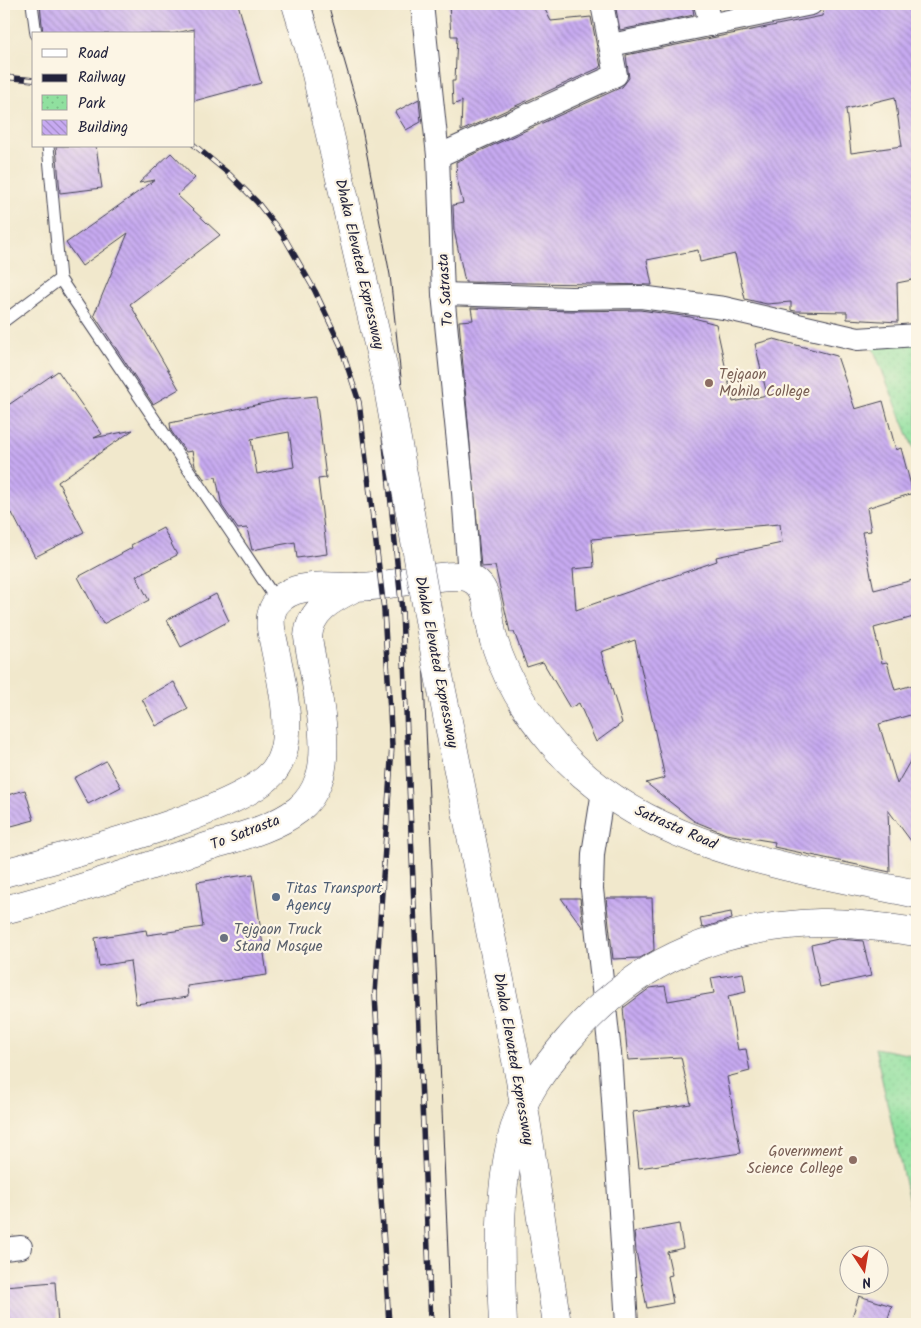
<svg xmlns="http://www.w3.org/2000/svg" width="921" height="1328" font-family="Kalam,sans-serif">
<defs>
<pattern id="park-dots" width="8" height="8" patternUnits="userSpaceOnUse" patternTransform="scale(1.25)"><rect width="8" height="8" fill="#90e09f"/><path d="M2 2h.1M6 6h.1" fill="none" stroke="#7cc08a" stroke-width="1.8" stroke-linecap="round"/></pattern>
<pattern id="building-back-hatch" width="6" height="6" patternUnits="userSpaceOnUse" patternTransform="scale(1.25)"><rect width="6" height="6" fill="#c7aaf1"/><path d="M-1 5l2 2M0 0l6 6M5-1l2 2" fill="none" stroke="#a18ac4"/></pattern>
</defs>
<rect width="100%" height="100%" fill="#fcf5e5"/>
<filter id="ink" filterUnits="userSpaceOnUse"><feTurbulence type="fractalNoise" baseFrequency=".02" numOctaves="2"/><feDisplacementMap in="SourceGraphic" scale="10" xChannelSelector="R" yChannelSelector="G"/><feConvolveMatrix kernelMatrix="1 2 1 2 8 2 1 2 1" color-interpolation-filters="sRGB"/></filter>
<filter id="wash" filterUnits="userSpaceOnUse"><feTurbulence type="fractalNoise" baseFrequency=".0096" numOctaves="4" result="noise"/><feDisplacementMap in="SourceGraphic" scale="20" xChannelSelector="R" yChannelSelector="G"/><feGaussianBlur stdDeviation="1.12" result="paint"/><feColorMatrix in="noise" values="0 0 0 0 0 0 0 0 0 0 0 0 0 0 0 0 0 1.4 0 .05"/><feComposite in="paint" operator="in"/></filter>
<g filter="url(#wash)">
<rect width="100%" height="100%" fill="#f1e8cc"/>
<g fill="url(#park-dots)" stroke="#59816d">
<path d="M 917,342 L 917,457 L 871,343 Z"/>
<path d="M 875,1048 L 917,1056 L 917,1238 Z"/>
</g>
<g id="blocks">
<g fill="url(#building-back-hatch)" fill-rule="evenodd">
<path d="M 40,4 L 238,4 L 261,83 L 194,101 L 194,29 L 172,34 L 43,34 Z"/>
<path d="M 449,4 L 542,4 L 551,21 L 591,17 L 601,67 L 461,131 L 462,101 L 453,105 L 452,81 L 455,81 L 457,36 L 451,36 Z"/>
<path d="M 615,4 L 692,4 L 694,15 L 620,30 Z"/>
<path d="M 824,4 L 917,4 L 917,279 L 897,283 L 898,322 L 847,319 L 847,312 L 795,311 L 791,310 L 791,302 L 767,304 L 745,299 L 735,254 L 700,262 L 698,250 L 647,260 L 652,285 L 465,282 L 454,230 L 453,205 L 463,203 L 457,179 L 456,162 L 622,87 L 629,78 L 626,55 L 822,16 ZM 895,97 L 902,146 L 851,153 L 846,109 Z"/>
<path d="M 419,99 L 421,122 L 406,130 L 395,112 Z"/>
<path d="M 56,146 L 96,146 L 102,188 L 60,193 Z"/>
<path d="M 171,153 L 195,178 L 177,195 L 220,235 L 130,304 L 179,389 L 153,404 L 94,315 L 128,233 L 82,266 L 66,243 L 155,180 L 139,183 Z"/>
<path d="M 471,308 L 571,311 L 640,310 L 690,317 L 716,324 L 733,402 L 767,395 L 755,344 L 774,339 L 837,356 L 855,409 L 883,401 L 896,450 L 901,448 L 913,493 L 867,508 L 871,531 L 862,532 L 874,590 L 917,579 L 917,616 L 874,628 L 882,663 L 887,662 L 895,690 L 917,684 L 917,713 L 879,724 L 897,784 L 917,749 L 917,849 L 888,810 L 890,872 L 774,847 L 775,842 L 726,834 L 694,821 L 646,783 L 665,778 L 635,640 L 601,652 L 622,723 L 596,742 L 579,703 L 570,708 L 543,662 L 527,667 L 514,632 L 510,632 L 495,566 L 481,567 L 459,321 L 473,320 ZM 780,524 L 782,543 L 716,557 L 717,561 L 576,610 L 573,569 L 594,567 L 592,539 Z"/>
<path d="M 58,371 L 102,434 L 94,438 L 133,430 L 58,482 L 84,532 L 35,557 L 12,513 L 4,519 L 4,408 Z"/>
<path d="M 316,396 L 326,478 L 318,479 L 327,554 L 297,558 L 295,542 L 252,550 L 247,528 L 238,529 L 222,506 L 216,477 L 204,479 L 195,466 L 192,451 L 186,452 L 171,431 L 170,423 L 279,400 ZM 289,432 L 294,467 L 257,474 L 251,439 Z"/>
<path d="M 163,528 L 177,555 L 136,576 L 149,600 L 103,624 L 78,577 L 132,548 L 131,545 Z"/>
<path d="M 216,594 L 229,621 L 181,647 L 167,620 Z"/>
<path d="M 174,682 L 188,709 L 156,726 L 142,699 Z"/>
<path d="M 106,761 L 121,787 L 88,804 L 74,778 Z"/>
<path d="M 25,790 L 34,820 L 4,828 L 4,796 Z"/>
<path d="M 253,874 L 267,975 L 187,986 L 188,997 L 136,1004 L 130,961 L 99,966 L 95,938 L 146,930 L 147,935 L 203,927 L 197,882 Z"/>
<path d="M 561,898 L 580,898 L 583,928 Z"/>
<path d="M 606,898 L 652,898 L 654,950 L 640,958 L 613,959 Z"/>
<path d="M 731,912 L 732,919 L 702,928 L 700,918 Z"/>
<path d="M 838,939 L 863,941 L 871,976 L 820,987 L 811,945 Z"/>
<path d="M 743,973 L 746,992 L 728,996 L 738,1050 L 746,1049 L 750,1071 L 727,1077 L 741,1153 L 639,1168 L 633,1112 L 691,1104 L 681,1057 L 628,1060 L 623,1008 L 650,988 L 665,986 L 668,1001 L 714,993 L 711,978 Z"/>
<path d="M 679,1224 L 683,1248 L 667,1252 L 672,1275 L 668,1276 L 673,1303 L 647,1308 L 636,1251 L 634,1232 Z"/>
<path d="M 55,1282 L 58,1324 L 4,1324 L 4,1286 Z"/>
<path d="M 859,1296 L 892,1306 L 886,1324 L 863,1324 L 851,1320 Z"/>
</g>
</g>
</g>
<g filter="url(#ink)">
<use href="#blocks" fill-opacity="0" stroke="#414051" stroke-width="1"/>
<g fill="none" stroke-linecap="round" stroke-linejoin="round">
<defs>
<g id="service">
<path d="M 32,4 L 36,34"/>
<path d="M 48,146 L 60,279 L 277,601"/>
<path d="M 4,321 L 60,279"/>
</g>
<g id="minor">
<path d="M 422,4 L 438,156 L 443,294 L 463,492 L 469,577"/>
<path d="M 705,4 L 711,25"/>
<path d="M 611,45 L 811,4"/>
<path d="M 438,156 L 616,75 L 602,4"/>
<path d="M 443,294 L 571,298 L 641,297 L 724,308 L 858,339 L 917,335"/>
<path d="M 603,791 L 593,854 L 592,889 L 610,1053 L 627,1324"/>
<path d="M 4,1249 L 21,1247"/>
</g>
<g id="tertiary">
<path d="M 4,873 C 61,857 241,813 274,771 C 297,741 282,684 275,649 C 273,637 268,624 272,612 C 274,602 286,593 296,590 C 316,584 335,587 356,587 C 391,587 425,575 461,576 C 471,577 480,583 484,593 C 490,608 489,625 494,641 C 506,679 528,715 554,745 C 639,848 794,868 917,894"/>
<path d="M 4,910 C 71,893 137,870 203,848 C 234,838 272,830 298,810 C 308,802 315,791 319,779 C 332,744 313,675 308,637 C 310,609 334,598 356,587"/>
</g>
<path id="motorway" d="M 551,1284 L 557,1324"/>
</defs>
<use href="#service" stroke="#414051" stroke-width="13"/>
<use href="#minor" stroke="#414051" stroke-width="24"/>
<use href="#tertiary" stroke="#414051" stroke-width="29"/>
<use href="#motorway" stroke="#414051" stroke-width="29"/>
<use href="#service" stroke="#fff" stroke-width="11"/>
<use href="#minor" stroke="#fff" stroke-width="22"/>
<use href="#tertiary" stroke="#fff" stroke-width="28"/>
<use href="#motorway" stroke="#fff" stroke-width="28"/>
<path stroke="#22223b" stroke-width="1" d="M 328,4 L 358,108 L 390,275 L 405,415 L 421,608 L 451,1324"/>
<defs>
<g id="rail">
<path d="M 309,4 L 336,113 L 368,278 L 402,611 L 431,1324"/>
<path d="M 4,77 L 34,80"/>
<path d="M 194,145 L 229,174 L 257,202 L 283,235 L 315,291 L 340,344 L 359,402 L 384,610 L 392,746 L 375,994 L 379,1068 L 379,1166 L 389,1324"/>
</g>
</defs>
<use href="#rail" stroke="#22223b" stroke-width="5.5"/>
<use href="#rail" stroke="#fcf5e5" stroke-width="4" stroke-dasharray="11" stroke-linecap="butt"/>
<defs>
<g id="motorway-bridge">
<path d="M 296,4 L 313,61 L 387,383 L 438,671 L 520,1080 L 551,1284"/>
<path d="M 503,1324 C 500,1260 497,1195 513,1133 C 523,1096 544,1068 568,1040 C 634,962 718,926 820,923 C 851,922 886,928 917,932"/>
</g>
</defs>
<use href="#motorway-bridge" stroke="#414051" stroke-width="29" stroke-linecap="butt"/>
<use href="#motorway-bridge" stroke="#fff" stroke-width="28"/>
</g>
</g>
<g fill="#8d6e63" stroke="#fcf5e5" stroke-width="2">
<circle cx="709" cy="383" r="5"/>
<circle cx="853" cy="1160" r="5"/>
</g>
<circle fill="#5c6f8a" stroke="#fcf5e5" stroke-width="2" cx="276" cy="897" r="5"/>
<circle fill="#6b7280" stroke="#fcf5e5" stroke-width="2" cx="224" cy="938" r="5"/>
<g text-anchor="middle" stroke-width="4.5" stroke-linejoin="round" paint-order="stroke">
<g font-size="15" fill="#22223b" stroke="#fcf5e5">
<text transform="translate(360 264) rotate(77)" y="5">Dhaka Elevated Expressway</text>
<text transform="translate(445 290) rotate(-94)" y="5">To Satrasta</text>
<text transform="translate(437 662) rotate(79)" y="5">Dhaka Elevated Expressway</text>
<text transform="translate(676 827) rotate(24)" y="5">Satrasta Road</text>
<text transform="translate(245 832) rotate(-21)" y="5">To Satrasta</text>
<text transform="translate(514 1059) rotate(80)" y="5">Dhaka Elevated Expressway</text>
</g>
<g font-size="15" fill="#785e54" stroke="#fcf5e5" text-anchor="start">
<text x="719" y="379">Tejgaon<tspan x="719" dy="17">Mohila College</tspan></text>
<text x="843" y="1156" text-anchor="end">Government<tspan x="843" dy="17">Science College</tspan></text>
</g>
<g font-size="15" fill="#4e5e75" stroke="#fcf5e5" text-anchor="start">
<text x="286" y="893">Titas Transport<tspan x="286" dy="17">Agency</tspan></text>
</g>
<g font-size="15" fill="#5b616d" stroke="#fcf5e5" text-anchor="start">
<text x="234" y="934">Tejgaon Truck<tspan x="234" dy="17">Stand Mosque</tspan></text>
</g>
</g>
<rect width="921" height="1328" fill="none" stroke="#fcf5e5" stroke-width="20"/>
<rect x="32" y="32" width="162" height="115" fill="#fcf5e5" stroke="#a5a1a1"/>
<rect x="42" y="49" width="25" height="8" fill="#ffffff" stroke="#a5a1a1"/>
<text x="78" y="58" font-size="15" fill="#22223b">Road</text>
<rect x="42" y="74" width="25" height="8" fill="#22223b" stroke="#a5a1a1"/>
<text x="78" y="82" font-size="15" fill="#22223b">Railway</text>
<rect x="42" y="95" width="25" height="15" fill="url(#park-dots)" stroke="#a5a1a1"/>
<text x="78" y="108" font-size="15" fill="#22223b">Park</text>
<rect x="42" y="120" width="25" height="15" fill="url(#building-back-hatch)" stroke="#a5a1a1"/>
<text x="78" y="132" font-size="15" fill="#22223b">Building</text>
<g transform="translate(864 1270) rotate(168)"><circle r="24" fill="#fcf5e5" stroke="#a5a1a1"/>
<path d="M0-4L9 19L0 12L-9 19Z" fill="#c8321e"/>
<text y="-8" font-size="14" font-weight="bold" text-anchor="middle" fill="#22223b">N</text>
</g>
</svg>
